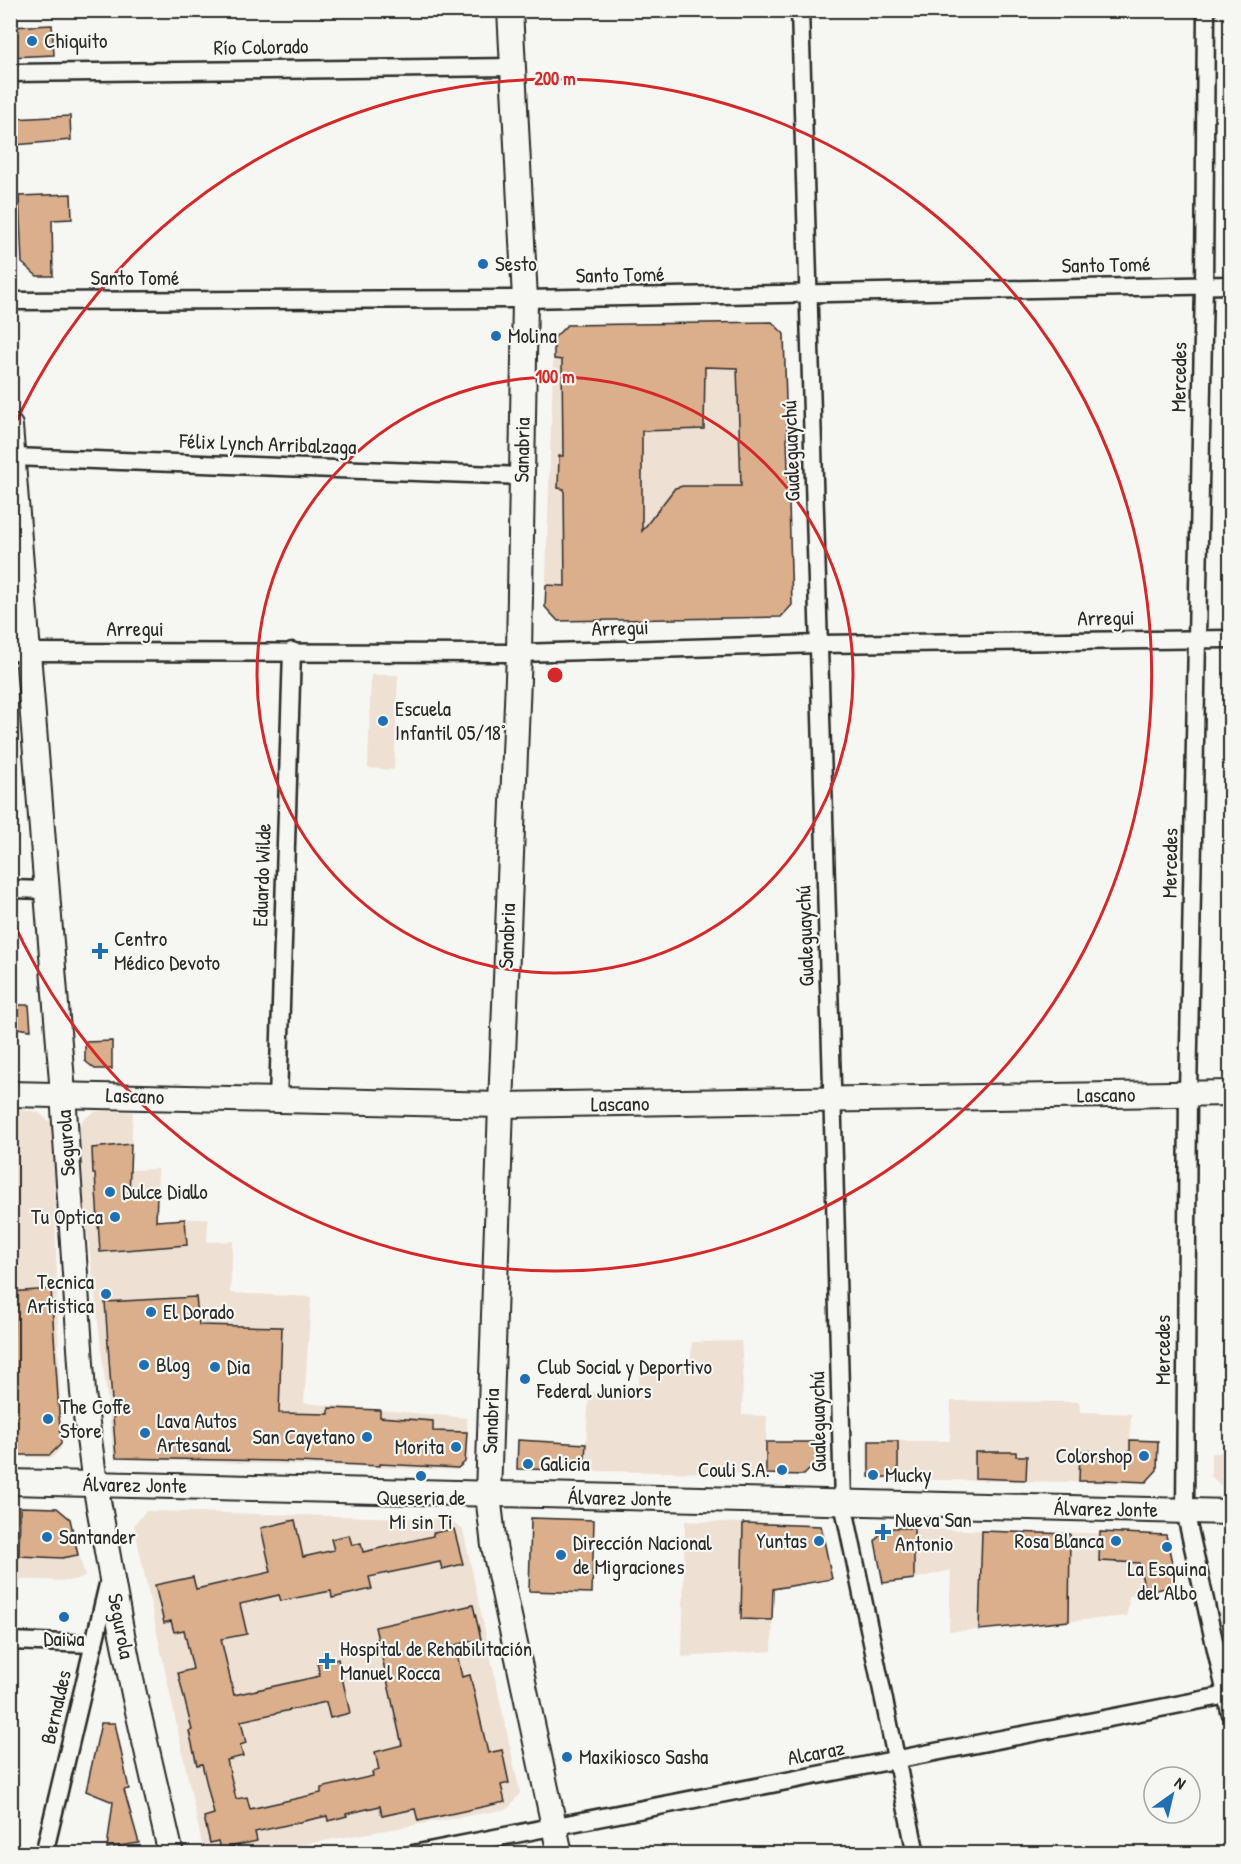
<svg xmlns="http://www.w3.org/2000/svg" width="1241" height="1864" font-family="'Patrick Hand',sans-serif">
<rect width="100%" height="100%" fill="#f6f6f2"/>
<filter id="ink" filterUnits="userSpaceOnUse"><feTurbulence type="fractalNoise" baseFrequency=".0167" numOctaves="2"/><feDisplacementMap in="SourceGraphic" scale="12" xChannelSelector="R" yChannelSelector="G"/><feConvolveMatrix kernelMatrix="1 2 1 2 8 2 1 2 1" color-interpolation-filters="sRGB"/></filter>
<g filter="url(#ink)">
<g fill="#eee0d3">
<path d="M 772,322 L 784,334 L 792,605 L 781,617 L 558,621 L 545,607 L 554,338 L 567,325 Z"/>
<path d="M 371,675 L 398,675 L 394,770 L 368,768 Z"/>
<path d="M 11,1110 L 32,1111 L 39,1113 L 51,1123 L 53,1131 L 61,1448 L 52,1458 L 11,1456 Z"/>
<path d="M 102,1111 L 133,1112 L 130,1170 L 158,1169 L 156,1221 L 208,1218 L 207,1242 L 233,1241 L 230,1293 L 311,1297 L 304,1403 L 467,1418 L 468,1460 L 457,1470 L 118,1459 L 114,1456 L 76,1136 L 79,1125 L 85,1118 L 95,1112 Z"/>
<path d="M 741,1341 L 743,1367 L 742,1415 L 767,1416 L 766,1442 L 816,1442 L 817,1463 L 805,1474 L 521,1470 L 517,1468 L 518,1440 L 586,1444 L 589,1392 L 638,1394 L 640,1368 L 690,1368 L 692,1342 Z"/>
<path d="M 951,1401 L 1079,1402 L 1080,1412 L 1131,1414 L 1130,1440 L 1156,1470 L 1144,1483 L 873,1479 L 867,1468 L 867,1441 L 950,1441 Z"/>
<path d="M 1211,1453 L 1230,1453 L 1230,1486 L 1221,1486 L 1211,1476 Z"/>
<path d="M 11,1506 L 57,1507 L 70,1519 L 85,1577 L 68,1581 L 11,1579 Z"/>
<path d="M 146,1511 L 448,1519 L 463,1530 L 520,1793 L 508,1809 L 253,1853 L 204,1853 L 134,1525 Z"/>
<path d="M 685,1521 L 823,1526 L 832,1579 L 773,1589 L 772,1651 L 682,1657 Z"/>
<path d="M 883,1528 L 1164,1535 L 1168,1537 L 1177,1586 L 1129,1596 L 1127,1616 L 979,1630 L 949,1631 L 951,1570 L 914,1579 L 883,1583 L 875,1542 Z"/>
</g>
<g fill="#dbae8c" stroke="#2b2b2b" stroke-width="1.5" fill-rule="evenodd">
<path d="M 52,25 L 54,55 L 10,57 L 10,27 Z"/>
<path d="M 70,116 L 71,140 L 15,145 L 13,119 Z"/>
<path d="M 71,194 L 72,219 L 52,220 L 53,276 L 37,276 L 22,263 L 19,196 Z"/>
<path d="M 772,322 L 784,334 L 792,605 L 781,617 L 558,621 L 545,607 L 546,585 L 565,586 L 564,489 L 558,488 L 559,456 L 563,456 L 562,360 L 554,359 L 554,338 L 567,325 ZM 705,367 L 737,368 L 741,486 L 683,486 L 675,488 L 642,531 L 642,431 L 704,429 Z"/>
<path d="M 10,1005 L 29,1005 L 31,1030 L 10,1027 Z"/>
<path d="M 112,1041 L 112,1069 L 95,1069 L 85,1061 L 85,1042 Z"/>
<path d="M 131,1144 L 129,1197 L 157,1194 L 156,1221 L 185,1219 L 187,1245 L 100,1252 L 95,1174 L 93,1174 L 92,1148 Z"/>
<path d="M 51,1289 L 61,1444 L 50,1455 L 10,1455 L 14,1317 L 10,1317 L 10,1292 Z"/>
<path d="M 196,1297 L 199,1325 L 282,1327 L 279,1413 L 329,1414 L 329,1408 L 380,1410 L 380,1417 L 433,1421 L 433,1431 L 467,1432 L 465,1462 L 458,1468 L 380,1464 L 380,1466 L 277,1461 L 116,1458 L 105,1302 Z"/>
<path d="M 518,1440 L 586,1444 L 584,1470 L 517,1469 Z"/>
<path d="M 1130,1440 L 1158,1441 L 1157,1470 L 1146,1482 L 1104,1480 L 1104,1481 L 1079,1481 L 1080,1451 L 1130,1453 Z"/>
<rect x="869" y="1441" width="29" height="36"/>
<path d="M 766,1442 L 816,1442 L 817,1462 L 804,1475 L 766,1474 Z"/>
<path d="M 975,1452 L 1016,1452 L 1016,1456 L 1027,1456 L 1026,1480 L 975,1478 Z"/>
<path d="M 20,1507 L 57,1508 L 70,1519 L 78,1555 L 62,1558 L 19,1556 Z"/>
<path d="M 531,1518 L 594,1520 L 592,1593 L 529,1591 Z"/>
<path d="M 295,1520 L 303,1557 L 334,1550 L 331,1539 L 349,1535 L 352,1545 L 361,1543 L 363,1552 L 433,1536 L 433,1533 L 454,1529 L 463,1564 L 442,1569 L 440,1562 L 369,1577 L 372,1589 L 332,1598 L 331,1591 L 281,1601 L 279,1595 L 240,1604 L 247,1634 L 221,1639 L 234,1695 L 320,1676 L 317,1663 L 338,1659 L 350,1713 L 330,1718 L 326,1702 L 241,1721 L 246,1743 L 240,1745 L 243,1756 L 227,1760 L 236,1799 L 247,1797 L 250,1809 L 321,1793 L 321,1788 L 373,1776 L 372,1772 L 379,1770 L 375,1752 L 402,1745 L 375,1627 L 473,1605 L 481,1639 L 455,1645 L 462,1677 L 470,1675 L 488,1753 L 502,1750 L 509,1783 L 501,1785 L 505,1802 L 418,1821 L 415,1809 L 382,1816 L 380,1806 L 346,1814 L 347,1816 L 328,1821 L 327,1816 L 255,1832 L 257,1841 L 220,1849 L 218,1841 L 210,1843 L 204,1817 L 214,1814 L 202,1764 L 197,1765 L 189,1731 L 192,1730 L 178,1673 L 193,1669 L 184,1630 L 174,1632 L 171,1621 L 164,1623 L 155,1585 L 193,1577 L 196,1589 L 271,1572 L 261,1528 Z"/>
<path d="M 743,1523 L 821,1526 L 832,1579 L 773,1589 L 772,1620 L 741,1619 Z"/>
<path d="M 884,1528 L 914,1528 L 914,1579 L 883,1583 L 875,1541 Z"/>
<path d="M 982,1531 L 1070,1534 L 1069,1621 L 979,1630 Z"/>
<path d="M 1100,1532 L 1166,1535 L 1177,1586 L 1145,1592 L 1139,1563 L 1099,1561 Z"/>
<path d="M 101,1723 L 115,1723 L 129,1789 L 124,1790 L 139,1843 L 107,1848 L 113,1802 L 86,1791 Z"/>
</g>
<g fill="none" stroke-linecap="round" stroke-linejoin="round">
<defs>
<g id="street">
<path d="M 800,10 L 832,1085 L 843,1503 L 916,1854"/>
<path d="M 1206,10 L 1204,285 L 1188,1094 L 1185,1511 L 1230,1712"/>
<path d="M 10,73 L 513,67"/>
<path d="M 10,301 L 525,299 L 1230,285"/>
<path d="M 13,457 L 521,476"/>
<path d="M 10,652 L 519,653 L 819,644 L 1230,639"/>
<path d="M 10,889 L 47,890"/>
<path d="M 278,1101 L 292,651"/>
<path d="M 10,1641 L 94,1644"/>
<path d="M 44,1854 L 109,1580"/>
<path d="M 413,1854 L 1227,1695"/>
</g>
<g id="secondary">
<path d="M 510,10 L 525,299 L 519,653 L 501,1105 L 488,1495 L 494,1546 L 560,1854"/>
<path d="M 10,426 L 63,1094 L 83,1393 L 95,1484 L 120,1624 L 134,1694 L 171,1854"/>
<path d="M 10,1094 L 501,1105 L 1230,1093"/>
<path d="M 10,1482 L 1230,1512"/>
</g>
</defs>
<use href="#street" stroke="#2b2b2b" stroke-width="21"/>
<use href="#secondary" stroke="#2b2b2b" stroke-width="28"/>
<use href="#street" stroke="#f6f6f2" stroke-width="16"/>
<use href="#secondary" stroke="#f6f6f2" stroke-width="24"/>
</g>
</g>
<g fill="none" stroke="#d62828" stroke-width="3">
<circle cx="555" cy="675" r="298"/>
<path d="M11 433A596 596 0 1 1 11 917"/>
</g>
<g fill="#1f6fb2" stroke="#f6f6f2" stroke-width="2">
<circle cx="32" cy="41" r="6"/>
<circle cx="483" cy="264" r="6"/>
<circle cx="496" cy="336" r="6"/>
<circle cx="383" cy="721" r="6"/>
<path d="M97 942h6v6h6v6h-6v6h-6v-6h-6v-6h6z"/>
<circle cx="110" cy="1192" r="6"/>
<circle cx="115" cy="1217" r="6"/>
<circle cx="106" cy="1294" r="6"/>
<circle cx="151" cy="1312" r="6"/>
<circle cx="144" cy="1365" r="6"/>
<circle cx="215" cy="1367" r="6"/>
<circle cx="525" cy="1379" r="6"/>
<circle cx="48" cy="1419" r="6"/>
<circle cx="145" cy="1433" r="6"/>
<circle cx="367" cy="1437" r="6"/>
<circle cx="456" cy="1447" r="6"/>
<circle cx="1144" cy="1456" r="6"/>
<circle cx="528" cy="1464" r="6"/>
<circle cx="782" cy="1470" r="6"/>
<circle cx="873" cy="1475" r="6"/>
<circle cx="421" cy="1476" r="6"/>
<path d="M880 1523h6v6h6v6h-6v6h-6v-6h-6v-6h6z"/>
<circle cx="47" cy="1537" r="6"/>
<circle cx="819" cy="1541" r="6"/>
<circle cx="1116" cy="1541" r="6"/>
<circle cx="1167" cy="1547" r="6"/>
<circle cx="561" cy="1555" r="6"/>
<circle cx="64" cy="1617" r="6"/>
<path d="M324 1652h6v6h6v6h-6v6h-6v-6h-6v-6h6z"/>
<circle cx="567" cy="1757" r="6"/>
</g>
<g text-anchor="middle" stroke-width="4.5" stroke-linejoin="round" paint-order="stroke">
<g font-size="21" fill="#2b2b2b" stroke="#f6f6f2" text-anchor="start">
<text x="44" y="48">Chiquito</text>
<text x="495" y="271">Sesto</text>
<text x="508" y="343">Molina</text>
<text x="395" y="716">Escuela<tspan x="395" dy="24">Infantil 05/18°</tspan></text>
<text x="114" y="946">Centro<tspan x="114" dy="24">Médico Devoto</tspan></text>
<text x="122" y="1199">Dulce Diallo</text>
<text x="103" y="1224" text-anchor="end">Tu Optica</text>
<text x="94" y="1289" text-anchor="end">Tecnica<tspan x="94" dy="24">Artistica</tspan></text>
<text x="163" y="1319">El Dorado</text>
<text x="156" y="1372">Blog</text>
<text x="227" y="1374">Dia</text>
<text x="537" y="1374">Club Social y Deportivo<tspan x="537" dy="24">Federal Juniors</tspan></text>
<text x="60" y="1414">The Coffe<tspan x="60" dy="24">Store</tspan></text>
<text x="157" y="1428">Lava Autos<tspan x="157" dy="24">Artesanal</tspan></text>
<text x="355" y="1444" text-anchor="end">San Cayetano</text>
<text x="444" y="1454" text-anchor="end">Morita</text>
<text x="1132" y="1463" text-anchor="end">Colorshop</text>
<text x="540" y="1471">Galicia</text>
<text x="770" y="1477" text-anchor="end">Couli S.A.</text>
<text x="885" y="1482">Mucky</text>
<text x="421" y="1505" text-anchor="middle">Queseria de<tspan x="421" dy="24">Mi sin Ti</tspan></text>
<text x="895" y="1527">Nueva San<tspan x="895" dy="24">Antonio</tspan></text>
<text x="59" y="1544">Santander</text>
<text x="807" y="1548" text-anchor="end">Yuntas</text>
<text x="1104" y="1548" text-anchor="end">Rosa Blanca</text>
<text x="573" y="1550">Dirección Nacional<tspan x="573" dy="24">de Migraciones</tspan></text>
<text x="1167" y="1576" text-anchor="middle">La Esquina<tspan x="1167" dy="24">del Albo</tspan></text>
<text x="64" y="1646" text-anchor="middle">Daiwa</text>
<text x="340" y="1656">Hospital de Rehabilitación<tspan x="340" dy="24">Manuel Rocca</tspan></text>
<text x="579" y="1764">Maxikiosco Sasha</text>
</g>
<g font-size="21" fill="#2b2b2b" stroke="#f6f6f2">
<text transform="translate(261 47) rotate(-1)" y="7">Río Colorado</text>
<text transform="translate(1106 265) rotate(-1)" y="7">Santo Tomé</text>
<text transform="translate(620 275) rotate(-1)" y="7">Santo Tomé</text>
<text x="135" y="285">Santo Tomé</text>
<text transform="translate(1179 377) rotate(-89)" y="7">Mercedes</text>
<text transform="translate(268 444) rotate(2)" y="7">Félix Lynch Arribalzaga</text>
<text transform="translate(522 450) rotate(-89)" y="7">Sanabria</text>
<text transform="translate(791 451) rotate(-92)" y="7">Gualeguaychú</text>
<text transform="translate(1106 618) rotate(-1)" y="7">Arregui</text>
<text transform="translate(620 628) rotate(-2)" y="7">Arregui</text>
<text x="135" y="636">Arregui</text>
<text transform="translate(1170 863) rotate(-89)" y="7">Mercedes</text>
<text transform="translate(262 875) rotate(-88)" y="7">Eduardo Wilde</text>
<text transform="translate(507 936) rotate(-88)" y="7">Sanabria</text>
<text transform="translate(805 936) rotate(-92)" y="7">Gualeguaychú</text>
<text transform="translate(1106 1095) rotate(-1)" y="7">Lascano</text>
<text transform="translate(135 1096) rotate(2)" y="7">Lascano</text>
<text transform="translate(620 1104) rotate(-1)" y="7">Lascano</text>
<text transform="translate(66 1143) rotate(-94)" y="7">Segurola</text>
<text transform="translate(1163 1350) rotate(-90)" y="7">Mercedes</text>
<text transform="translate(491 1421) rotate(-88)" y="7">Sanabria</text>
<text transform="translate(818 1422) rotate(-91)" y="7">Gualeguaychú</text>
<text transform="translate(135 1485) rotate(1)" y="7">Álvarez Jonte</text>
<text transform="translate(620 1498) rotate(1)" y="7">Álvarez Jonte</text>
<text transform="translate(1106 1509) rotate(1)" y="7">Álvarez Jonte</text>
<text transform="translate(121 1626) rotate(79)" y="7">Segurola</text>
<text transform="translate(56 1707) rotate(-77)" y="7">Bernaldes</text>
<text transform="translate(816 1753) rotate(-11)" y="7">Alcaraz</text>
</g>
</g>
<circle cx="555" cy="675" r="9" fill="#d62828" stroke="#f6f6f2" stroke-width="3"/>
<g font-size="18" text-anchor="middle" font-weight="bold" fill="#d62828" stroke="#f6f6f2" stroke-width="4.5" stroke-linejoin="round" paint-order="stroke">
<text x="555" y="85">200 m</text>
<text x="555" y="383">100 m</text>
</g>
<rect width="1241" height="1864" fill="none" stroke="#f6f6f2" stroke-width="36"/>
<rect x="18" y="18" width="1205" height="1828" fill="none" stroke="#2b2b2b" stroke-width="2" filter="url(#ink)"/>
<g transform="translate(1172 1795) rotate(34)"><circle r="28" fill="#f6f6f2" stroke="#a5a5a2" stroke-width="1.5"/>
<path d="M0-4.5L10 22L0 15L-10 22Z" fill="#1f6fb2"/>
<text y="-9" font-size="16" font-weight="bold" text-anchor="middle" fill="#2b2b2b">N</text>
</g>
</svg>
